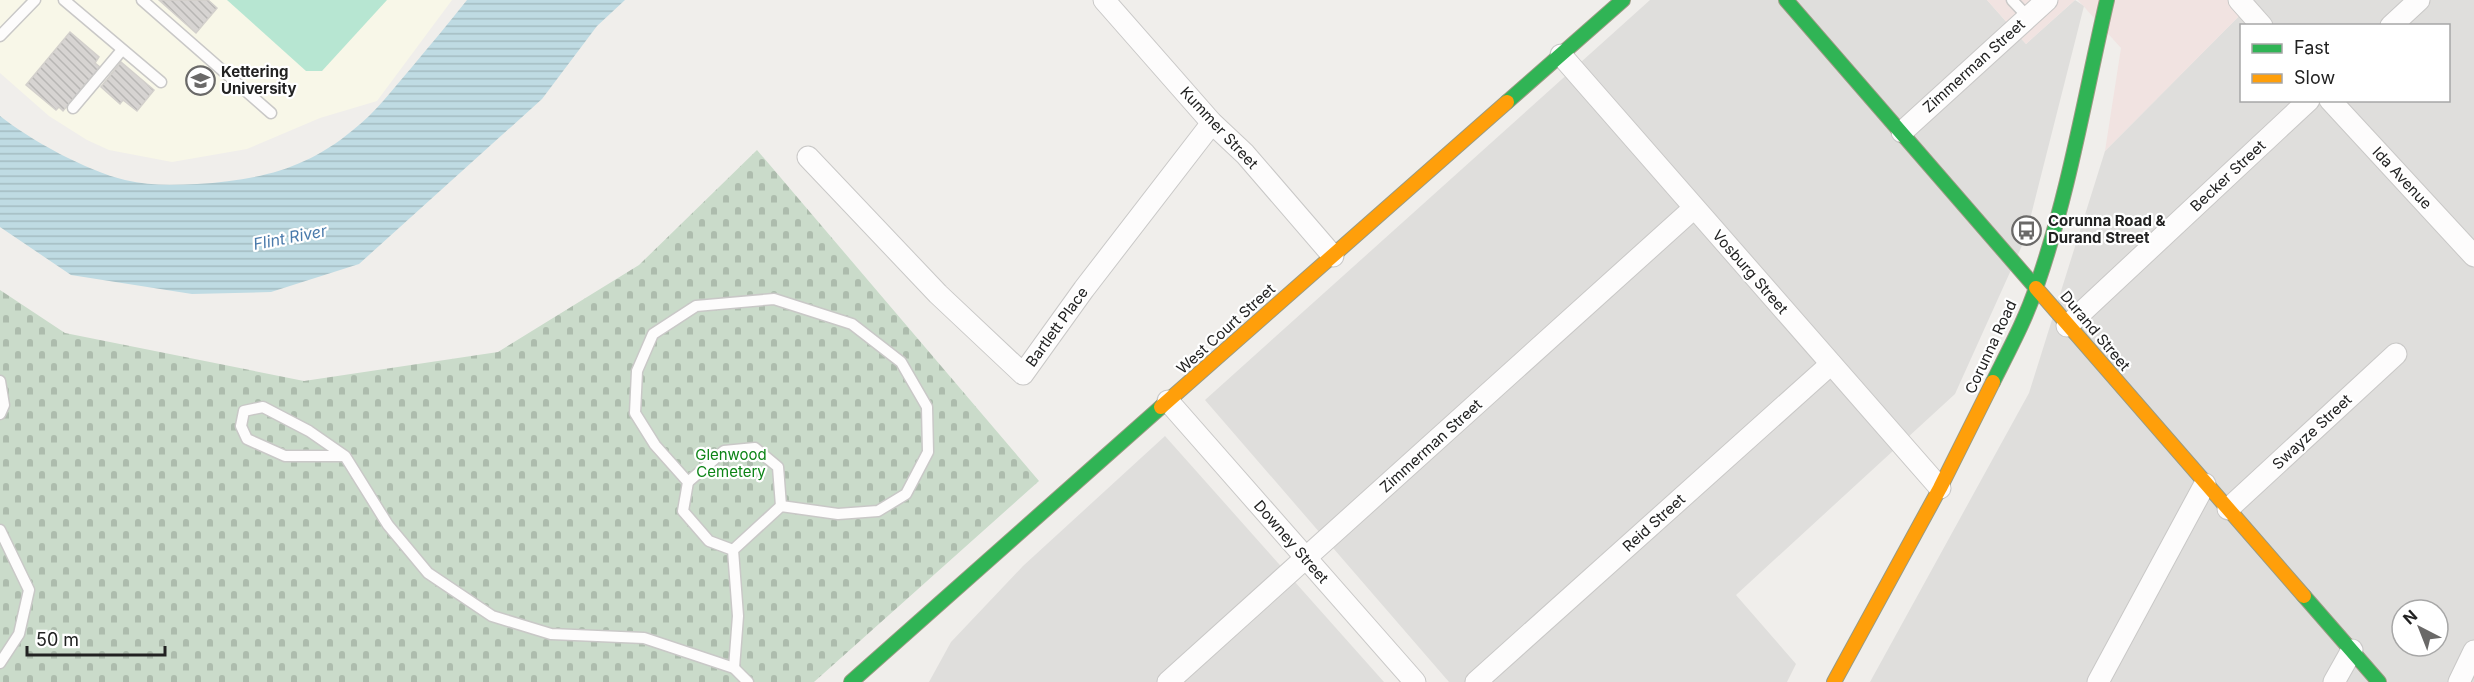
<svg xmlns="http://www.w3.org/2000/svg" width="2474" height="682" font-family="Inter,sans-serif">
<defs>
<pattern id="cemetery-stones" width="16" height="16" patternUnits="userSpaceOnUse" patternTransform="scale(1.5)"><rect width="16" height="16" fill="#cadbca"/><path d="M2 7V4a2 2 0 0 1 4 0v3zM10 15v-3a2 2 0 0 1 4 0v3z" fill="#adbcad"/></pattern>
<pattern id="water-rules" width="6" height="5" patternUnits="userSpaceOnUse" patternTransform="scale(1.5)"><rect width="6" height="5" fill="#bfdbe3"/><path d="M0 2.5h6" fill="none" stroke="#a4bcc2"/></pattern>
<pattern id="building-back-hatch" width="6" height="6" patternUnits="userSpaceOnUse" patternTransform="scale(1.5)"><rect width="6" height="6" fill="#d7d4d2"/><path d="M-1 5l2 2M0 0l6 6M5-1l2 2" fill="none" stroke="#b8b6b4"/></pattern>
</defs>
<rect width="100%" height="100%" fill="#f0eeeb"/>
<g fill="#dfdedc" fill-rule="evenodd">
<path d="M 1650,0 L 1987,0 L 2026,44 L 2075,0 L 2084,6 L 2025,239 L 1955,394 L 1736,595 L 1796,664 L 1787,682 L 1449,682 L 1205,400 Z"/>
<path d="M 2255,0 L 2474,0 L 2474,682 L 1870,682 L 2029,393 L 2105,151 ZM 2242,26 L 2448,26 L 2448,100 L 2242,100 ZM 2402,610 L 2438,610 L 2438,646 L 2402,646 Z"/>
<path d="M 1165,436 L 1384,682 L 929,682 L 951,642 L 1023,566 Z"/>
</g>
<g fill="#f1e3e1">
<path d="M 1987,0 L 2075,0 L 2026,44 Z"/>
<path d="M 2078,0 L 2255,0 L 2105,151 L 2121,48 Z"/>
</g>
<path fill="#f8f7e8" d="M 0,0 L 452,0 L 377,101 L 320,118 L 247,149 L 172,162 L 109,150 L 87,140 L 49,116 L 0,73 Z"/>
<path fill="url(#cemetery-stones)" d="M 757,150 L 1039,481 L 814,682 L 0,682 L 0,290 L 65,333 L 304,381 L 498,352 L 639,265 Z"/>
<path fill="#b7e6d2" d="M 227,0 L 387,0 L 322,71 L 306,71 Z"/>
<path fill="url(#water-rules)" d="M 467,0 L 625,0 L 597,26 L 542,99 L 359,264 L 271,292 L 192,294 L 71,275 L 0,227 L 0,116 C 30,140 87,171 125,180 C 149,186 173,185 197,184 C 258,180 305,170 353,130 C 376,112 393,89 412,67 C 430,45 449,23 467,0 Z"/>
<g fill="url(#building-back-hatch)" stroke="#d3d0cc" stroke-width="1.5">
<path d="M 159,0 L 208,0 L 217,8 L 196,33 Z"/>
<path d="M 70,32 L 99,57 L 95,63 L 100,67 L 63,111 L 59,107 L 56,110 L 26,85 Z"/>
<path d="M 121,62 L 154,90 L 137,111 L 123,100 L 120,104 L 101,87 Z"/>
</g>
<g fill="none" stroke-linecap="round" stroke-linejoin="round">
<defs>
<g id="lane">
<path d="M 64,0 L 161,82"/>
<path d="M 142,0 L 271,113"/>
<path d="M 2012,0 L 2028,17"/>
<path d="M 0,36 L 35,0"/>
<path d="M 73,108 L 122,50"/>
<path d="M 0,381 L 4,405 L 0,414"/>
<path d="M 345,456 L 285,456 L 247,439 L 241,426 L 244,411 L 263,407 L 309,431 L 345,456 L 388,525 L 428,573 L 492,616 L 551,634 L 644,638 L 734,668 L 748,682"/>
<path d="M 688,482 L 724,451 L 755,448 L 778,467 L 781,506"/>
<path d="M 0,530 L 29,590 L 19,634 L 0,663"/>
<path d="M 733,550 L 709,541 L 683,511 L 688,482 L 655,445 L 635,413 L 637,371 L 653,334 L 696,306 L 774,299 L 852,324 L 901,362 L 927,407 L 928,452 L 906,494 L 878,511 L 838,514 L 781,506 L 733,550 L 738,616 L 734,668"/>
</g>
<g id="street">
<path d="M 1104,0 L 1212,123 L 1245,154 L 1333,256"/>
<path d="M 2239,0 L 2262,26"/>
<path d="M 2391,26 L 2419,0"/>
<path d="M 1561,55 L 1940,488"/>
<path d="M 2330,100 L 2474,256"/>
<path d="M 1902,132 L 2047,0"/>
<path d="M 808,157 L 938,294 L 1023,374 L 1084,289 L 1212,123"/>
<path d="M 2067,326 L 2309,100"/>
<path d="M 1168,401 L 1415,682"/>
<path d="M 2228,509 L 2396,354"/>
<path d="M 1168,682 L 1694,208"/>
<path d="M 1476,682 L 1831,364"/>
<path d="M 2098,682 L 2205,484"/>
<path d="M 2334,682 L 2352,650"/>
<path d="M 2459,682 L 2474,651"/>
</g>
<g id="fast">
<path d="M 1786,0 L 2036,288"/>
<path d="M 1507,102 L 1623,0"/>
<path d="M 1993,382 C 2009,350 2026,319 2037,285 C 2069,193 2085,95 2107,0"/>
<path d="M 2304,596 L 2379,682"/>
<path d="M 851,682 L 1161,407"/>
</g>
<g id="slow">
<path d="M 2036,288 L 2304,596"/>
<path d="M 1161,407 L 1507,102"/>
<path d="M 1834,682 L 1940,488 L 1993,382"/>
</g>
</defs>
<use href="#lane" stroke="#c9c8c7" stroke-width="13"/>
<use href="#street" stroke="#c9c8c7" stroke-width="23"/>
<use href="#fast" stroke="#999a82" stroke-width="16"/>
<use href="#slow" stroke="#999a82" stroke-width="16"/>
<use href="#lane" stroke="#fdfcfc" stroke-width="10"/>
<use href="#street" stroke="#fdfcfc" stroke-width="21"/>
<use href="#fast" stroke="#30b455" stroke-width="14"/>
<use href="#slow" stroke="#ff9f0a" stroke-width="14"/>
</g>
<defs>
<symbol id="university-ring" viewBox="-11 -11 22 22"><circle r="9.5" fill="#fff" stroke="#6a6968" stroke-width="1.5"/><path d="M0-5L7-2L0 1L-7-2ZM-4 1L0 2.5L4 1V4Q0 6-4 4Z" fill="#6a6968"/></symbol>
<symbol id="bus-ring" viewBox="-11 -11 22 22"><circle r="9.5" fill="#fff" stroke="#6a6968" stroke-width="1.5"/><path d="M-5-6H5V4H4V6H2V4H-2V6H-4V4H-5ZM-3.5-4V0h7V-4ZM-3.5 1.2v1.5H-2V1.2ZM2 1.2v1.5H3.5V1.2Z" fill="#6a6968"/></symbol>
</defs>
<g fill-rule="evenodd">
<use href="#university-ring" x="184" y="64" width="33" height="33"/>
<use href="#bus-ring" x="2010" y="214" width="33" height="33"/>
</g>
<g text-anchor="middle" stroke-width="4.5" stroke-linejoin="round" paint-order="stroke">
<g font-size="15" fill="#222" stroke="#fff">
<text transform="translate(1974 66) rotate(-42)" y="5">Zimmerman Street</text>
<text transform="translate(1219 128) rotate(47)" y="5">Kummer Street</text>
<text transform="translate(2228 176) rotate(-43)" y="5">Becker Street</text>
<text transform="translate(2402 178) rotate(47)" y="5">Ida Avenue</text>
<text transform="translate(1750 272) rotate(49)" y="5">Vosburg Street</text>
<text transform="translate(1057 327) rotate(-54)" y="5">Bartlett Place</text>
<text transform="translate(1226 329) rotate(-42)" y="5">West Court Street</text>
<text transform="translate(2095 331) rotate(50)" y="5">Durand Street</text>
<text transform="translate(1991 347) rotate(-65)" y="5">Corunna Road</text>
<text transform="translate(2312 432) rotate(-43)" y="5">Swayze Street</text>
<text transform="translate(1431 446) rotate(-42)" y="5">Zimmerman Street</text>
<text transform="translate(1654 523) rotate(-42)" y="5">Reid Street</text>
<text transform="translate(1291 542) rotate(49)" y="5">Downey Street</text>
</g>
<g font-size="15" font-weight="bold" fill="#222" stroke="#fff" text-anchor="start">
<text x="221" y="77">Kettering<tspan x="221" dy="17">University</tspan></text>
<text x="2048" y="226">Corunna Road &amp;<tspan x="2048" dy="17">Durand Street</tspan></text>
</g>
<g font-size="15" fill="#0c8416" stroke="#fff">
<text x="731" y="460">Glenwood<tspan x="731" dy="17">Cemetery</tspan></text>
</g>
<g font-size="16" font-style="italic" fill="#4a7aab" stroke="#fff">
<text transform="translate(290 237) rotate(-11)" y="6">Flint River</text>
</g>
</g>
<rect x="2240" y="24" width="210" height="78" fill="#ffffff" stroke="#a7a7a7" stroke-width="1.5"/>
<rect x="2252" y="44" width="30" height="9" fill="#30b455" stroke="#a7a7a7" stroke-width="1.5"/>
<text x="2294" y="54" font-size="18" fill="#222222">Fast</text>
<rect x="2252" y="74" width="30" height="9" fill="#ff9f0a" stroke="#a7a7a7" stroke-width="1.5"/>
<text x="2294" y="84" font-size="18" fill="#222222">Slow</text>
<g transform="translate(2420 628) rotate(318)"><circle r="28" fill="#ffffff" stroke="#a7a7a7" stroke-width="1.5"/>
<path d="M0-4.5L10 22L0 15L-10 22Z" fill="#6a6968"/>
<text y="-9" font-size="16" font-weight="bold" text-anchor="middle" fill="#222222">N</text>
</g>
<path d="M27 646v9h138v-9" fill="none" stroke="#222222" stroke-width="3"/>
<text x="36" y="646" font-size="18" fill="#222222" stroke="#ffffff" stroke-width="4.5" paint-order="stroke">50 m</text>
</svg>
